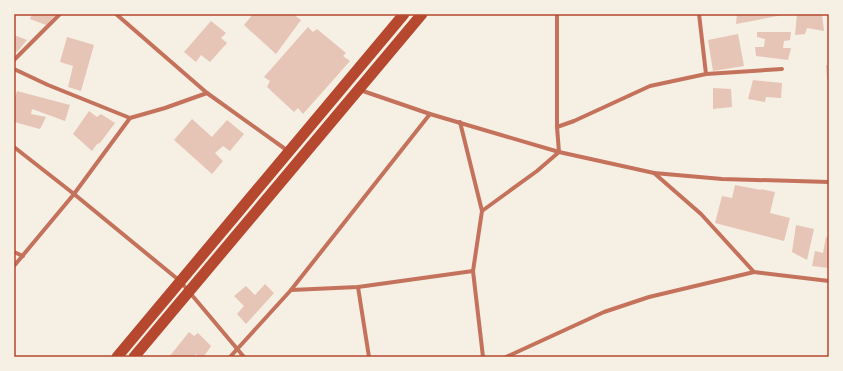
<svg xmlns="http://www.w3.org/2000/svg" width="843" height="371" font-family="'PT Sans Narrow',sans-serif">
<rect width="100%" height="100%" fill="#f6efe4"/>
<g fill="#e6c5b7">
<path d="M 32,14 L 56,14 L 46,25 L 30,19 Z"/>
<path d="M 253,14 L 293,14 L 301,20 L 276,54 L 244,25 Z"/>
<path d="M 737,14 L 783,14 L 783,15 L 736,24 Z"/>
<path d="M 797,14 L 822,14 L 824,31 L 807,28 L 805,34 L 795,35 Z"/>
<path d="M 211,21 L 226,33 L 221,38 L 227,43 L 210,62 L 201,55 L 196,62 L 184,52 Z"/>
<path d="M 308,27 L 313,32 L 317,29 L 346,53 L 343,56 L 350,61 L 303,114 L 298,108 L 294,112 L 267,87 L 270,81 L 264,77 Z"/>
<path d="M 757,32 L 791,32 L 790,40 L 784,41 L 783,48 L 791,48 L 788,60 L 756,56 L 755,47 L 764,47 L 765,39 L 757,37 Z"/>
<path d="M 738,34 L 744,66 L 713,71 L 708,40 Z"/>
<path d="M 14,35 L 27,40 L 17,52 L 14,51 Z"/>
<path d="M 67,37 L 94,45 L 81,91 L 68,87 L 73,66 L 60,62 Z"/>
<path d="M 826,65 L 829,65 L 829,80 L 827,80 Z"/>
<path d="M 753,80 L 782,83 L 781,98 L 766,97 L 765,102 L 748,99 Z"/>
<path d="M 713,88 L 731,89 L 732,107 L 713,109 Z"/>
<path d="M 17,91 L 70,105 L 65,121 L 32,109 L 31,114 L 46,117 L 40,129 L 14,122 L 14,100 Z"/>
<path d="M 89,111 L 97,117 L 101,114 L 115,123 L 100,143 L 97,144 L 92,151 L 73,134 Z"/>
<path d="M 192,119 L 212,137 L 227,120 L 244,134 L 230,151 L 223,146 L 215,153 L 223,161 L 212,174 L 174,140 Z"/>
<path d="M 735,185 L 761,190 L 761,189 L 775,192 L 770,213 L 790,218 L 784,241 L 715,223 L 722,196 L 732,198 Z"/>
<path d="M 796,225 L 814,229 L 807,260 L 792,252 Z"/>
<path d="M 829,236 L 829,268 L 812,266 L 815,251 L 823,253 L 826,237 Z"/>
<path d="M 265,284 L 274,293 L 246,324 L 237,314 L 244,306 L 234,296 L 246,286 L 255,295 Z"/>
<path d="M 189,332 L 194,336 L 198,333 L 211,346 L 207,352 L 203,357 L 200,357 L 196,354 L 194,357 L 169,357 Z"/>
</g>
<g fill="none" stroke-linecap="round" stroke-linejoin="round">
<g stroke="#c5725c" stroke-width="4">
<path d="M 116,14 L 207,93 L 288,151"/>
<path d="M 699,14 L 706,74"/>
<path d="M 14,60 L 60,14"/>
<path d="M 14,69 L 48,85 L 130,118 L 165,108 L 207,93"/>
<path d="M 360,90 L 430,114 L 559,152 L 654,173 L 701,214 L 754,272 L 829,281"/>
<path d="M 460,122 L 482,211 L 473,271 L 483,357"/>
<path d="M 557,127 L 574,121 L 650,86 L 706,74 L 782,69"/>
<path d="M 14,147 L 74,194 L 180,281 L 244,357"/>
<path d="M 654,173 L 722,179 L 829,182"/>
<path d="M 482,211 L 537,171 L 559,152 L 557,127 L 557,14"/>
<path d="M 14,252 L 23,256"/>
<path d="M 14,266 L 74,194 L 130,118"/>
<path d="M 358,287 L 369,357"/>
<path d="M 291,290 L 358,287 L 473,271"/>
<path d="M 230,357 L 291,290 L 430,114"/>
<path d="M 506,357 L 604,312 L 649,297 L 754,272"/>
</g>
<g stroke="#b5482f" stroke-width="11">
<path d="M 117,357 L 404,14"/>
<path d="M 134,357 L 422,14"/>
</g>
</g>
<rect width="843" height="371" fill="none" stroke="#f6efe4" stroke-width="30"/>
<rect x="15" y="15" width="813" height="341" fill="none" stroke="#b5482f" stroke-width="1.5"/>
</svg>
